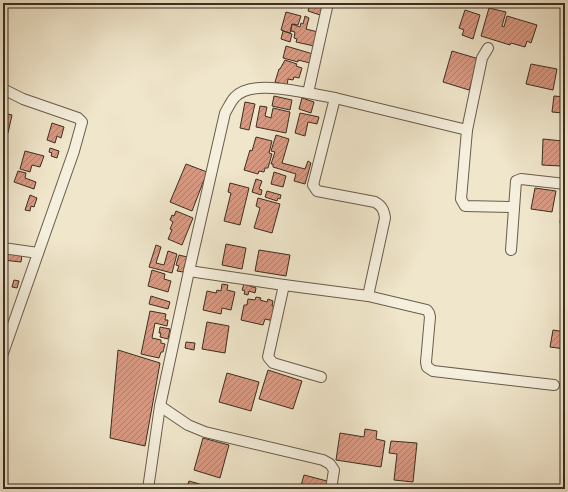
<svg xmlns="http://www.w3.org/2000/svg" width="568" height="492" font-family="'IM FELL English',serif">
<defs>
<pattern id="building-hatch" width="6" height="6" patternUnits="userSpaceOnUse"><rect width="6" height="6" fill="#d99a84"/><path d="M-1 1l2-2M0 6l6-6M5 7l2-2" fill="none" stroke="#b17e6c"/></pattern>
</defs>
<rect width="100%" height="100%" fill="#f0e6cb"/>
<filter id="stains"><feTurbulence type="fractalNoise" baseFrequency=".005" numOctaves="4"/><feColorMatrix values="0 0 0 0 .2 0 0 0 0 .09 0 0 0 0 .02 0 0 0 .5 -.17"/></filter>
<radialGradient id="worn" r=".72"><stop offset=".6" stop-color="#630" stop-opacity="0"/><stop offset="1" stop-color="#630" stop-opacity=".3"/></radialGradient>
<g fill="url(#building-hatch)" stroke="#3c2e20">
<path d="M 288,3 L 304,3 L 302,8 Z"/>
<path d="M 305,3 L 324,3 L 320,15 L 308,11 L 310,4 Z"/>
<path d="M 489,8 L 506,12 L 502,26 L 504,27 L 507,16 L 537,25 L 531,43 L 527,41 L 525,47 L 511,43 L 510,45 L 481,36 Z"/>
<path d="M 465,10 L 480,15 L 473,39 L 462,35 L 464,30 L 459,28 Z"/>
<path d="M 286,12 L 301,16 L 298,25 L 292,24 L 290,33 L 281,30 Z"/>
<path d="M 305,16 L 309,18 L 306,29 L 318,32 L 314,46 L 296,42 L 297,39 L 294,38 L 295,32 L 291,31 L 292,24 L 300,27 L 301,23 L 303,24 Z"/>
<path d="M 283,31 L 292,34 L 290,42 L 281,39 Z"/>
<path d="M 286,46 L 313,54 L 310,63 L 298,60 L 298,62 L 283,58 Z"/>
<path d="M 452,51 L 479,59 L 469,90 L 443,82 Z"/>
<path d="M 285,60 L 297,64 L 296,66 L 302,68 L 299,78 L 294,77 L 293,80 L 288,79 L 287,85 L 275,82 L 279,69 L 280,69 Z"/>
<path d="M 531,64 L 557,69 L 553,90 L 526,84 Z"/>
<path d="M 274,96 L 292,100 L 290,110 L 272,106 Z"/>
<path d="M 554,96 L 565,97 L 563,113 L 552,112 Z"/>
<path d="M 302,98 L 314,102 L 311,113 L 299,109 Z"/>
<path d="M 245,102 L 255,104 L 249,130 L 240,128 Z"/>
<path d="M 260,106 L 267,107 L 265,116 L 271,118 L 273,108 L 290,112 L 286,133 L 256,127 Z"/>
<path d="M 3,113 L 12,115 L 8,133 L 3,132 Z"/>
<path d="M 300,113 L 319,117 L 317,124 L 308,122 L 305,136 L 295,133 Z"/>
<path d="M 52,123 L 64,127 L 61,138 L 57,136 L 55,143 L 47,140 Z"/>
<path d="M 276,135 L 289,139 L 282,163 L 305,169 L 308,161 L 311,163 L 305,184 L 294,181 L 296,174 L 273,167 L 273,164 L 271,164 L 275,152 L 271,151 Z"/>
<path d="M 256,137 L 272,141 L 269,153 L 272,154 L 268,168 L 265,168 L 264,172 L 259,171 L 258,174 L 244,170 L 250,150 L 252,151 Z"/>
<path d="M 543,139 L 563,141 L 561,166 L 542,165 Z"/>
<path d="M 50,148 L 59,151 L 57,158 L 51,156 L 52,153 L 49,152 Z"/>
<path d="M 25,151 L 44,156 L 40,167 L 32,165 L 30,172 L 20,169 Z"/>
<path d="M 186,164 L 207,172 L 192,211 L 170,202 Z"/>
<path d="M 18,171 L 26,173 L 25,178 L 36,182 L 34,189 L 14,182 Z"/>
<path d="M 274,172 L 286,176 L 283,187 L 271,184 Z"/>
<path d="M 256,179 L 262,181 L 259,189 L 262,190 L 261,195 L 252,192 Z"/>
<path d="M 230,183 L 249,188 L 240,225 L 224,221 L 231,193 L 228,192 Z"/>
<path d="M 535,188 L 556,191 L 552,212 L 531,209 Z"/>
<path d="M 267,191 L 281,195 L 280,199 L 278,198 L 277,201 L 265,197 Z"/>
<path d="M 30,195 L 37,198 L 34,207 L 31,206 L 30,211 L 25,210 Z"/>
<path d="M 258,198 L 280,204 L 272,233 L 254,228 L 260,208 L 256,206 Z"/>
<path d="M 563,199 L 565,199 L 565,224 L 560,223 Z"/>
<path d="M 176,211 L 193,218 L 182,245 L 168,239 L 172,230 L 170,229 L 173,222 L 170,220 L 172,215 L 174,216 Z"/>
<path d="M 226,244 L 246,248 L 242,269 L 222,265 Z"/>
<path d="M 156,245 L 161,247 L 156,263 L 164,265 L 168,251 L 177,254 L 172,273 L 149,267 Z"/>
<path d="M 259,250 L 290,255 L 286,276 L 255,271 Z"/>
<path d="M 3,253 L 22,255 L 21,262 L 3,260 Z"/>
<path d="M 179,255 L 187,257 L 183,272 L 177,271 L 179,266 L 176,265 Z"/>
<path d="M 152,270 L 165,274 L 164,279 L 171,281 L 168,292 L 148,286 Z"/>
<path d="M 14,280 L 19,281 L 17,288 L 12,287 Z"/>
<path d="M 222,284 L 228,285 L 227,290 L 235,292 L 231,310 L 222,308 L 221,314 L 203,310 L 207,291 L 216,293 L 217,290 L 221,291 Z"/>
<path d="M 244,284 L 256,288 L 255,293 L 249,291 L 248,295 L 244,294 L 245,291 L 242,290 Z"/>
<path d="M 151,296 L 170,302 L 168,309 L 149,304 Z"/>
<path d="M 256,297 L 261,298 L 260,300 L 267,302 L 268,299 L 273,301 L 272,306 L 274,306 L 273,309 L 276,309 L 274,321 L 265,319 L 263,325 L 241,320 L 244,305 L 247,305 L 248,299 L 255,300 Z"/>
<path d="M 150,311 L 166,314 L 165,320 L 168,320 L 167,326 L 155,323 L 152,338 L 161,340 L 161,343 L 165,344 L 163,352 L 161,352 L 159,358 L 141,354 Z"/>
<path d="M 207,322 L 229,326 L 225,353 L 202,349 Z"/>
<path d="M 160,327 L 170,329 L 168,339 L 160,337 L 161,333 L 159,333 Z"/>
<path d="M 553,330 L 565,332 L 565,349 L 550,347 Z"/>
<path d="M 186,342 L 195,343 L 194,350 L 185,348 Z"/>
<path d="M 118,350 L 160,363 L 145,446 L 110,438 Z"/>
<path d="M 268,370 L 302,381 L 293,409 L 259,399 Z"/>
<path d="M 227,373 L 259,382 L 251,411 L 219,402 Z"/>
<path d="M 365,429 L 377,431 L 376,439 L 385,441 L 381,467 L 336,460 L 340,433 L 364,437 Z"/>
<path d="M 203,438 L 229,445 L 220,478 L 194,470 Z"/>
<path d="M 391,441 L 417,443 L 413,482 L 394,480 L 397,454 L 389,453 Z"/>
<path d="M 304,475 L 327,481 L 325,489 L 300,489 Z"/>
<path d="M 189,481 L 217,489 L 186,489 Z"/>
</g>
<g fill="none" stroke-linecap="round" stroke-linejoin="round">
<defs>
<g id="street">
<path d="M 3,89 L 23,99 L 78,118 L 82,122 L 74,151 L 3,353"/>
<path d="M 308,93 L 335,98 L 467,130 L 482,58 L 488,48"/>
<path d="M 335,98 L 313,185 L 317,191 L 375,202 C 382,206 384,210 385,218 L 368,296"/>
<path d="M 467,130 L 461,199 L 465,206 L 514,207"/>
<path d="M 3,248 L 38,253"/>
<path d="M 511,250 L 516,181 L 521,179 L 565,184"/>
<path d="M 189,271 L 284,285 L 368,296 L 427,310 L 429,313 L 430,317 L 426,362 L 427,367 L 433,371 L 554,385"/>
<path d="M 284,285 L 268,357 L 273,363 L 321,377"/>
<path d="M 160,406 L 188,425 L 205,432 L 323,460 L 330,464 L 334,470 L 331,489"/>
<path d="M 148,489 L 160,406 L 189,271 L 225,113 C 228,108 231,101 235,97 C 250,81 289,90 308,93 L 328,3"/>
</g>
</defs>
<use href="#street" stroke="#695c4b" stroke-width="12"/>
<use href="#street" stroke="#f5efdd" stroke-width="10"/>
</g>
<rect width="568" height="492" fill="none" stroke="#f0e6cb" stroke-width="16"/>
<rect x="4" y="4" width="560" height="484" fill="none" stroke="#3c2e20" stroke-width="2"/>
<rect x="8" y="8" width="552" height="476" fill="none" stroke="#3c2e20"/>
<rect width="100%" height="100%" filter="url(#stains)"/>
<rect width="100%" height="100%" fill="url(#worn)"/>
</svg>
